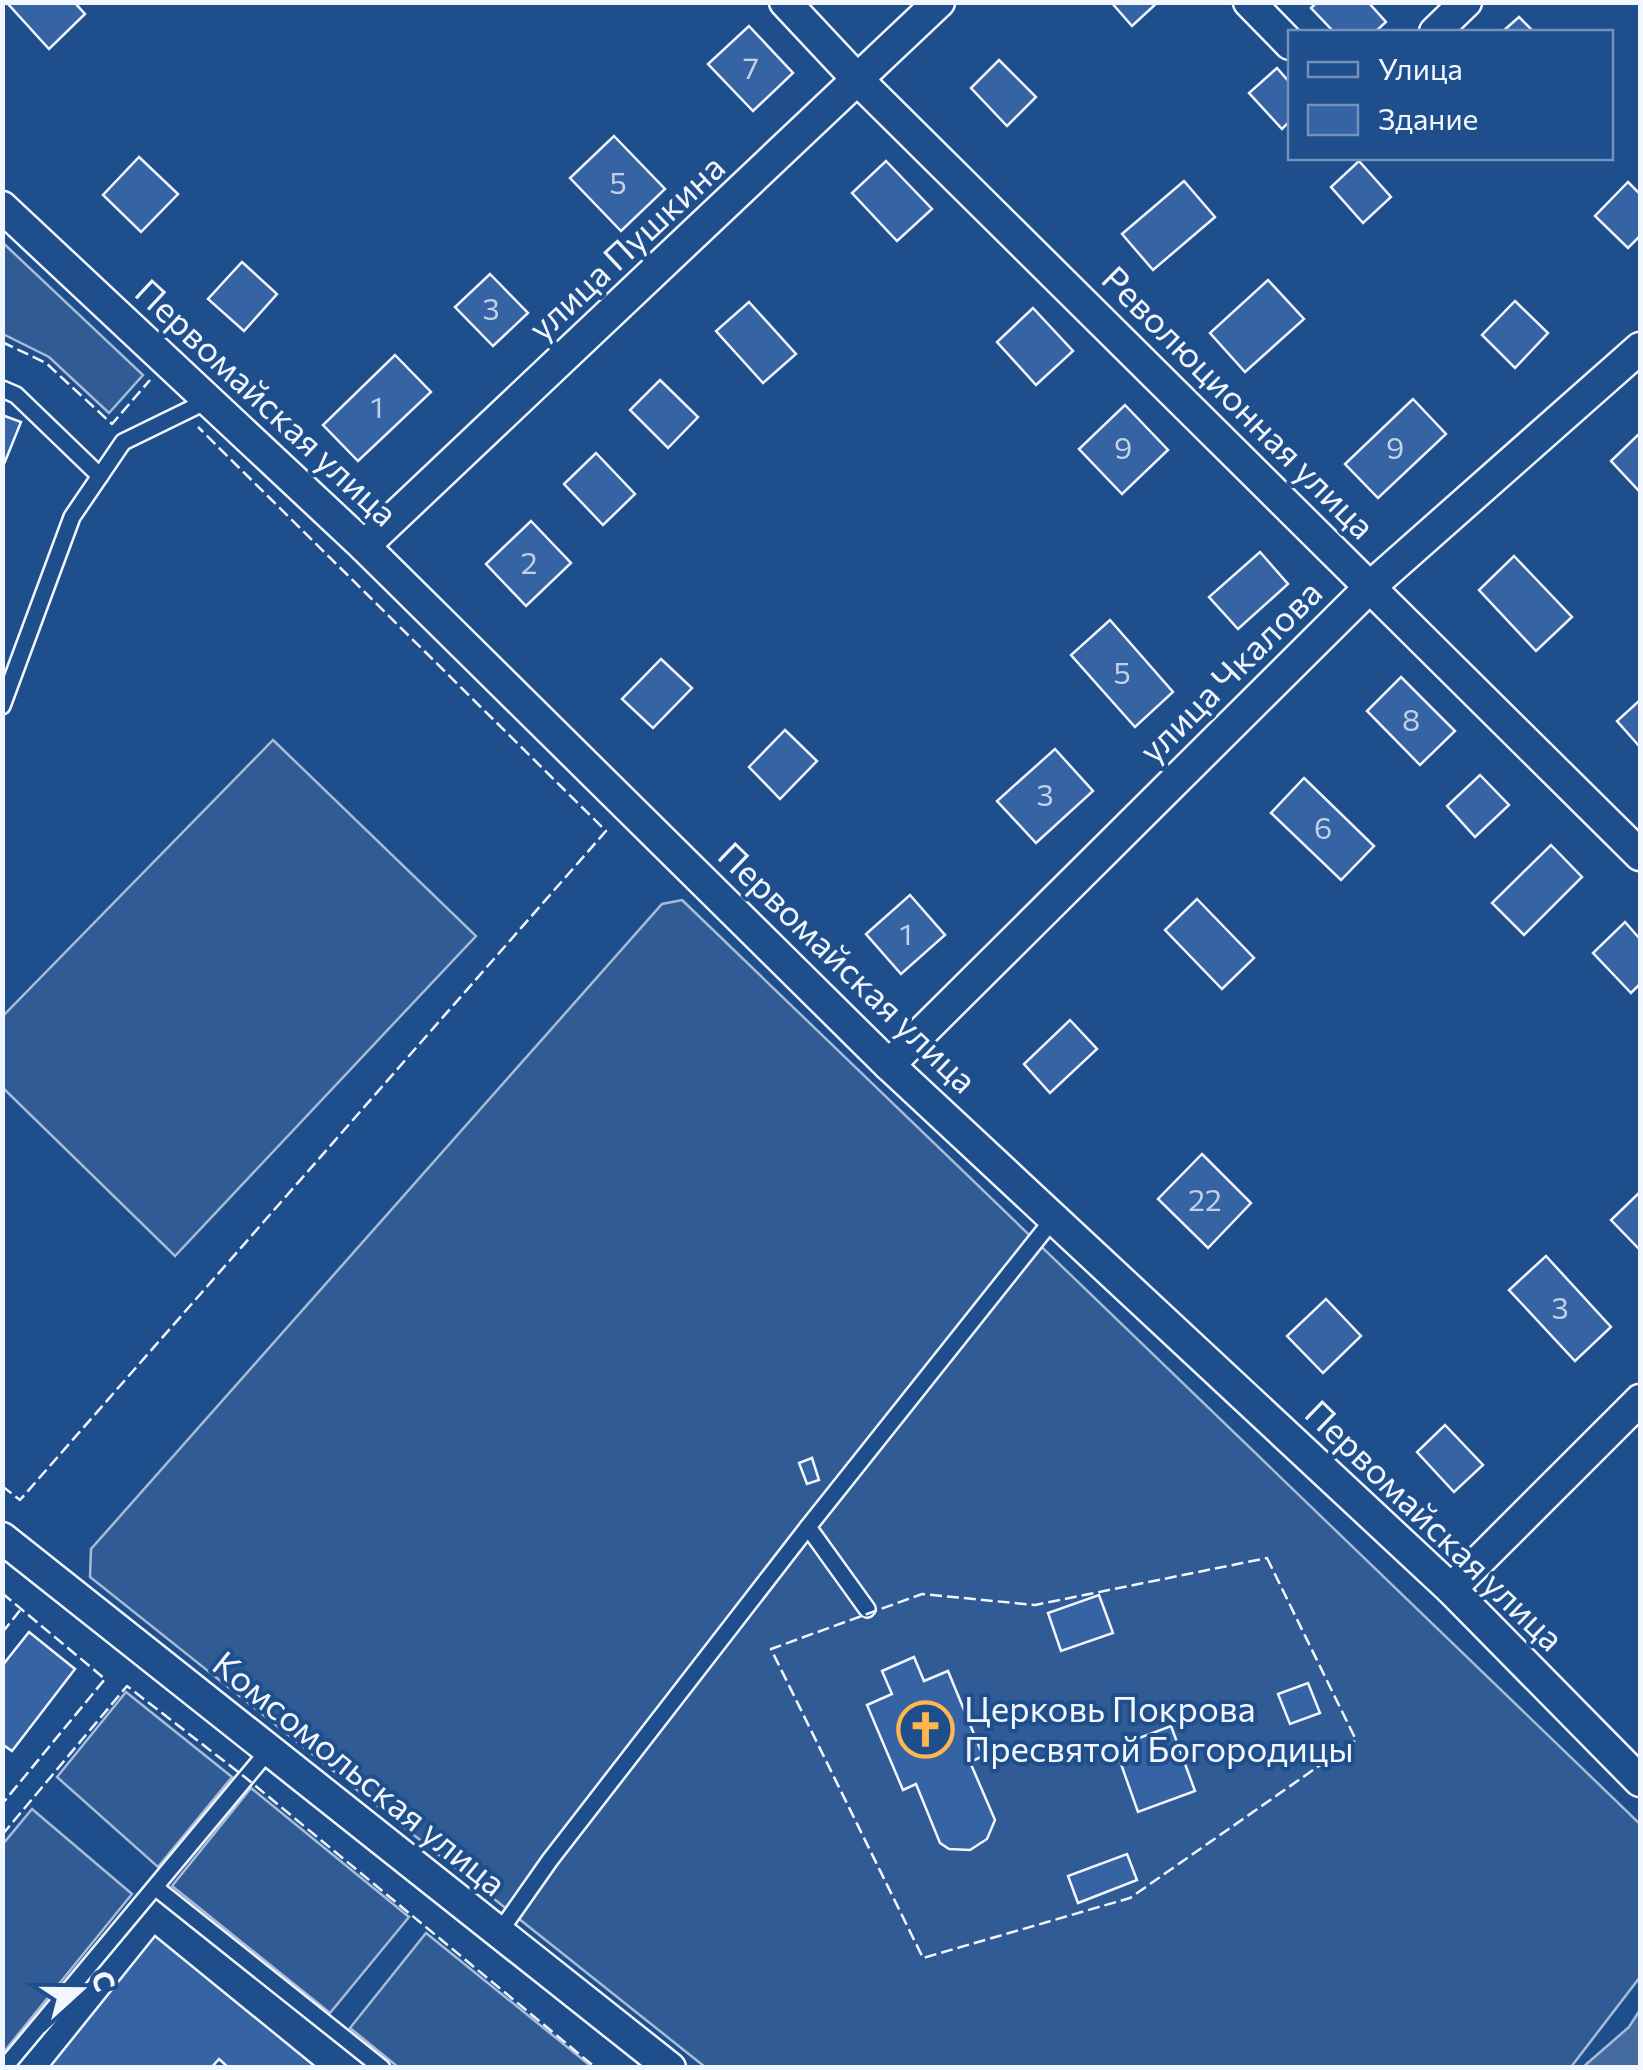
<svg xmlns="http://www.w3.org/2000/svg" width="1643" height="2070" font-family="Commissioner,sans-serif">
<rect width="100%" height="100%" fill="#1f4e8c"/>
<g fill="#305b95" stroke="#a8bbd7" stroke-width="2.5">
<path d="M 2,242 L 143,375 L 109,413 L 49,357 L 3,334 Z"/>
<path d="M 273,740 L 476,936 L 175,1256 L 3,1088 L 3,1016 Z"/>
<path d="M 682,900 L 1640,1824 L 1640,1977 L 1571,2067 L 705,2067 L 90,1577 L 91,1549 L 662,904 Z"/>
<path d="M 126,1692 L 232,1777 L 158,1867 L 57,1777 Z"/>
<path d="M 251,1788 L 409,1917 L 330,2013 L 172,1886 Z"/>
<path d="M 32,1809 L 132,1894 L 3,2053 L 3,1844 Z"/>
<path d="M 426,1933 L 592,2067 L 398,2067 L 350,2028 Z"/>
</g>
<path fill="#446ba0" stroke="#a8bbd7" stroke-width="2.5" d="M 1640,2010 L 1640,2067 L 1583,2067 L 1629,2027 Z"/>
<g fill="#3563a3" stroke="#f2f6ff" stroke-width="2.5">
<path d="M 12,2 L 74,2 L 85,14 L 49,49 L 9,5 Z"/>
<path d="M 1111,2 L 1158,2 L 1132,26 Z"/>
<path d="M 1317,2 L 1368,2 L 1386,22 L 1375,32 L 1334,32 L 1311,8 Z"/>
<path d="M 1519,17 L 1534,32 L 1502,32 Z"/>
<path d="M 749,26 L 793,73 L 753,111 L 708,64 Z"/>
<path d="M 999,60 L 1036,97 L 1007,126 L 971,88 Z"/>
<path d="M 1277,68 L 1290,83 L 1290,121 L 1282,129 L 1249,93 Z"/>
<path d="M 614,136 L 665,189 L 621,231 L 570,178 Z"/>
<path d="M 139,157 L 178,194 L 141,232 L 103,195 Z"/>
<path d="M 886,161 L 932,209 L 897,241 L 852,193 Z"/>
<path d="M 1359,161 L 1391,197 L 1363,223 L 1331,187 Z"/>
<path d="M 1184,181 L 1215,217 L 1153,270 L 1122,234 Z"/>
<path d="M 1628,182 L 1640,194 L 1640,236 L 1628,248 L 1595,216 Z"/>
<path d="M 242,262 L 277,294 L 244,331 L 208,299 Z"/>
<path d="M 490,274 L 528,313 L 493,346 L 455,307 Z"/>
<path d="M 1268,280 L 1304,319 L 1245,372 L 1210,333 Z"/>
<path d="M 1515,301 L 1548,333 L 1515,368 L 1482,335 Z"/>
<path d="M 749,302 L 796,354 L 763,383 L 716,331 Z"/>
<path d="M 1033,308 L 1073,351 L 1036,385 L 997,342 Z"/>
<path d="M 395,355 L 431,392 L 358,461 L 323,425 Z"/>
<path d="M 660,380 L 698,417 L 668,448 L 630,410 Z"/>
<path d="M 1413,399 L 1446,434 L 1378,498 L 1345,464 Z"/>
<path d="M 1125,405 L 1168,450 L 1122,494 L 1079,449 Z"/>
<path d="M 2,415 L 21,422 L 2,469 Z"/>
<path d="M 1640,433 L 1640,492 L 1611,461 Z"/>
<path d="M 596,453 L 635,494 L 603,525 L 564,484 Z"/>
<path d="M 531,521 L 571,563 L 526,606 L 486,564 Z"/>
<path d="M 1260,552 L 1288,584 L 1238,629 L 1209,597 Z"/>
<path d="M 1514,556 L 1572,617 L 1536,651 L 1479,590 Z"/>
<path d="M 1110,620 L 1173,692 L 1135,727 L 1071,655 Z"/>
<path d="M 661,659 L 692,688 L 653,728 L 622,699 Z"/>
<path d="M 1401,677 L 1455,731 L 1420,765 L 1367,711 Z"/>
<path d="M 1640,700 L 1640,747 L 1617,721 Z"/>
<path d="M 785,730 L 817,761 L 780,799 L 749,767 Z"/>
<path d="M 1055,749 L 1093,791 L 1036,843 L 997,801 Z"/>
<path d="M 1480,775 L 1509,805 L 1475,837 L 1447,806 Z"/>
<path d="M 1304,778 L 1374,846 L 1341,880 L 1271,813 Z"/>
<path d="M 1551,845 L 1582,877 L 1524,935 L 1492,903 Z"/>
<path d="M 910,895 L 945,935 L 901,974 L 866,934 Z"/>
<path d="M 1197,899 L 1254,958 L 1222,989 L 1165,930 Z"/>
<path d="M 1625,922 L 1640,939 L 1640,984 L 1631,993 L 1593,953 Z"/>
<path d="M 1070,1020 L 1097,1049 L 1050,1093 L 1024,1064 Z"/>
<path d="M 1202,1154 L 1251,1203 L 1208,1248 L 1158,1199 Z"/>
<path d="M 1640,1192 L 1640,1250 L 1611,1220 Z"/>
<path d="M 1546,1256 L 1611,1327 L 1575,1361 L 1509,1290 Z"/>
<path d="M 1326,1299 L 1361,1336 L 1323,1373 L 1287,1336 Z"/>
<path d="M 1445,1425 L 1483,1465 L 1454,1492 L 1417,1452 Z"/>
<path d="M 812,1458 L 819,1480 L 807,1484 L 799,1463 Z"/>
<path d="M 1099,1595 L 1113,1633 L 1061,1651 L 1048,1613 Z"/>
<path d="M 29,1632 L 75,1669 L 12,1751 L 2,1744 L 2,1666 Z"/>
<path d="M 914,1657 L 924,1681 L 948,1671 L 983,1756 L 970,1762 L 995,1820 L 987,1839 L 970,1850 L 949,1849 L 940,1843 L 916,1784 L 903,1790 L 867,1705 L 892,1694 L 882,1671 Z"/>
<path d="M 1308,1683 L 1320,1713 L 1290,1724 L 1278,1694 Z"/>
<path d="M 1171,1726 L 1195,1791 L 1138,1812 L 1115,1747 Z"/>
<path d="M 1127,1854 L 1137,1880 L 1078,1903 L 1068,1876 Z"/>
<path d="M 155,1936 L 317,2068 L 229,2068 L 219,2059 L 211,2068 L 49,2068 Z"/>
</g>
<g fill="none" stroke-linecap="round" stroke-linejoin="round">
<defs>
<g id="lane">
<path d="M 2,389 L 16,395 L 100,476"/>
<path d="M 2,706 L 72,517 L 123,442 L 209,400"/>
<path d="M 867,1609 L 808,1527 L 1054,1218"/>
<path d="M 156,1888 L 382,2068"/>
<path d="M 498,1934 L 550,1860 L 808,1527"/>
<path d="M 4,2068 L 269,1750"/>
</g>
<g id="street">
<path d="M 785,2 L 859,81 L 1640,855"/>
<path d="M 1249,2 L 1290,44"/>
<path d="M 1435,32 L 1466,2"/>
<path d="M 2,207 L 364,546 L 889,1065 L 1451,1589 L 1640,1781"/>
<path d="M 364,546 L 939,2"/>
<path d="M 889,1065 L 1370,587 L 1640,348"/>
<path d="M 2,1538 L 670,2068"/>
<path d="M 1451,1589 L 1640,1400"/>
</g>
</defs>
<use href="#lane" stroke="#f2f6ff" stroke-width="20"/>
<use href="#street" stroke="#f2f6ff" stroke-width="35"/>
<use href="#lane" stroke="#1f4e8c" stroke-width="15"/>
<use href="#street" stroke="#1f4e8c" stroke-width="30"/>
<g stroke="#f2f6ff" stroke-width="2.5" stroke-dasharray="12 5" stroke-linecap="butt">
<path d="M 2,342 L 46,363 L 112,424 L 150,380"/>
<path d="M 2,1486 L 20,1500 L 606,831 L 198,427"/>
<path d="M 1267,1558 L 1356,1740 L 1130,1898 L 923,1958 L 771,1649 L 922,1594 L 1035,1605 Z"/>
<path d="M 2,1593 L 105,1679 L 2,1804"/>
<path d="M 2,1633 L 21,1609"/>
<path d="M 2,1835 L 127,1686 L 246,1778 L 596,2068"/>
</g>
</g>
<defs>
<symbol id="church-ring" viewBox="-11 -11 22 22"><circle r="9.5" fill="#1f4e8c" stroke="#ffb74d" stroke-width="1.5"/><path d="M-1.2-6h2.4v3.5h3.3v2.4h-3.3V6h-2.4V-.1h-3.3v-2.4h3.3Z" fill="#ffb74d"/></symbol>
</defs>
<g fill-rule="evenodd">
<use href="#church-ring" x="894" y="1698" width="63" height="63"/>
</g>
<g text-anchor="middle" stroke-width="8" stroke-linejoin="round" paint-order="stroke">
<g font-size="30" fill="#c3d1e8">
<text x="751" y="79">7</text>
<text x="618" y="194">5</text>
<text x="491" y="320">3</text>
<text x="377" y="418">1</text>
<text x="1123" y="459">9</text>
<text x="1395" y="459">9</text>
<text x="529" y="574">2</text>
<text x="1122" y="684">5</text>
<text x="1411" y="731">8</text>
<text x="1045" y="806">3</text>
<text x="1323" y="839">6</text>
<text x="906" y="945">1</text>
<text x="1205" y="1211">22</text>
<text x="1560" y="1319">3</text>
</g>
<g font-size="35" fill="#f2f6ff" stroke="#1f4e8c">
<text transform="translate(627 248) rotate(-43)" y="12">улица Пушкина</text>
<text transform="translate(266 403) rotate(43)" y="12">Первомайская улица</text>
<text transform="translate(1238 403) rotate(45)" y="12">Революционная улица</text>
<text transform="translate(1231 672) rotate(-45)" y="12">улица Чкалова</text>
<text transform="translate(847 968) rotate(44)" y="12">Первомайская улица</text>
<text transform="translate(1434 1526) rotate(44)" y="12">Первомайская улица</text>
<text transform="translate(359 1774) rotate(39)" y="12">Комсомольская улица</text>
</g>
<g font-size="35" fill="#f2f6ff" stroke="#1f4e8c" text-anchor="start">
<text x="964" y="1722">Церковь Покрова<tspan x="964" dy="40">Пресвятой Богородицы</tspan></text>
</g>
</g>
<rect width="1643" height="2070" fill="none" stroke="#f2f6ff" stroke-width="10"/>
<rect x="1288" y="30" width="325" height="130" fill="#1f4e8c" stroke="#7391ba" stroke-width="2.5"/>
<rect x="1308" y="62" width="50" height="15" fill="#1f4e8c" stroke="#7391ba" stroke-width="2.5"/>
<text x="1378" y="80" font-size="30" fill="#f2f6ff">Улица</text>
<rect x="1308" y="105" width="50" height="30" fill="#3563a3" stroke="#7391ba" stroke-width="2.5"/>
<text x="1378" y="130" font-size="30" fill="#f2f6ff">Здание</text>
<g transform="translate(80 1990) rotate(69)" stroke="#1f4e8c" stroke-width="8" paint-order="stroke">
<path d="M0-8L18 38L0 25L-18 38Z" fill="#f2f6ff"/>
<text y="-15" font-size="28" font-weight="bold" text-anchor="middle" fill="#f2f6ff">С</text>
</g>
</svg>
